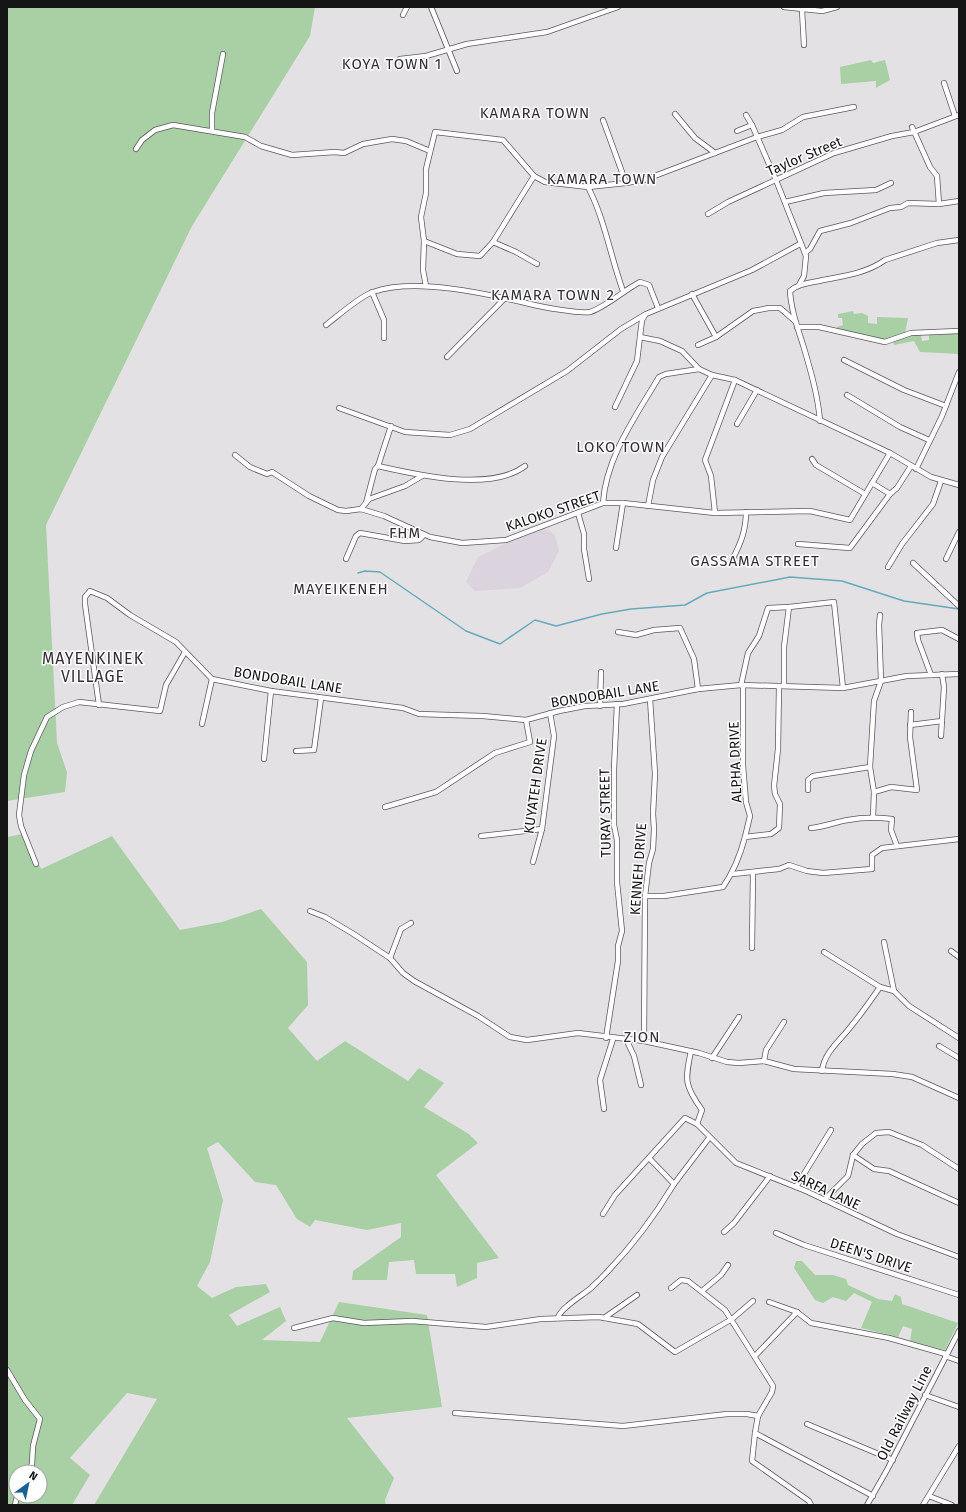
<svg xmlns="http://www.w3.org/2000/svg" width="966" height="1512" font-family="'Fira Sans',sans-serif">
<rect width="100%" height="100%" fill="#e4e1e5"/>
<path fill="#dbd3dd" d="M 542,526 L 555,535 L 559,551 L 548,572 L 520,588 L 475,591 L 466,582 L 478,557 Z"/>
<g fill="#a9cfa5" fill-rule="evenodd">
<path d="M 7,7 L 315,7 L 310,36 L 192,226 L 46,525 L 57,743 L 67,772 L 65,792 L 7,801 Z"/>
<path d="M 871,60 L 873,63 L 885,60 L 890,80 L 876,88 L 876,81 L 841,84 L 840,67 Z"/>
<path d="M 853,311 L 854,314 L 862,313 L 868,316 L 868,323 L 877,324 L 877,317 L 908,318 L 905,334 L 885,340 L 836,330 L 837,327 L 843,325 L 842,318 L 838,318 L 838,314 Z"/>
<path d="M 959,332 L 959,354 L 920,352 L 914,341 L 894,345 L 893,341 L 911,335 L 921,335 L 922,341 L 929,340 L 929,335 Z"/>
<path d="M 23,834 L 41,869 L 112,836 L 180,930 L 222,922 L 261,909 L 307,962 L 308,1005 L 288,1028 L 317,1061 L 345,1041 L 408,1081 L 419,1068 L 444,1083 L 424,1107 L 469,1134 L 478,1143 L 436,1175 L 499,1258 L 477,1263 L 477,1278 L 457,1287 L 455,1274 L 416,1274 L 414,1260 L 389,1262 L 387,1280 L 352,1280 L 353,1271 L 401,1237 L 401,1223 L 367,1230 L 315,1220 L 310,1227 L 297,1219 L 276,1185 L 255,1182 L 218,1142 L 207,1148 L 223,1200 L 210,1262 L 197,1286 L 212,1298 L 236,1287 L 266,1284 L 270,1292 L 229,1315 L 237,1326 L 280,1307 L 286,1321 L 262,1340 L 320,1342 L 339,1302 L 427,1315 L 442,1407 L 347,1418 L 394,1478 L 385,1500 L 386,1505 L 94,1505 L 157,1399 L 127,1393 L 70,1458 L 90,1475 L 72,1505 L 7,1505 L 7,837 ZM 16,1472 L 40,1472 L 40,1496 L 16,1496 Z"/>
<path d="M 796,1261 L 802,1261 L 815,1275 L 833,1275 L 846,1279 L 848,1285 L 878,1299 L 892,1301 L 895,1294 L 901,1297 L 902,1304 L 958,1323 L 945,1350 L 910,1341 L 912,1329 L 903,1326 L 898,1337 L 861,1328 L 872,1302 L 854,1293 L 846,1301 L 833,1297 L 823,1303 L 815,1300 L 794,1268 Z"/>
</g>
<g fill="none" stroke-linecap="round" stroke-linejoin="round">
<path stroke="#64abba" stroke-width="1.5" d="M 358,573 L 365,571 L 380,572 L 466,631 L 500,644 L 535,620 L 556,626 L 602,614 L 631,609 L 685,605 L 707,593 L 790,577 L 842,581 L 904,601 L 959,609"/>
<defs>
<g id="street">
<path d="M 431,7 L 457,71"/>
<path d="M 784,7 L 822,11 L 837,7"/>
<path d="M 802,10 L 804,45"/>
<path d="M 403,15 L 407,7"/>
<path d="M 400,59 L 426,56 L 467,44 L 547,32 L 618,7"/>
<path d="M 944,83 L 955,116"/>
<path d="M 675,114 L 695,138 L 715,153"/>
<path d="M 746,115 L 752,125 L 776,180 L 806,256 L 804,276 L 799,285"/>
<path d="M 603,120 L 626,183"/>
<path d="M 912,127 L 930,167 L 937,176 L 939,204"/>
<path d="M 212,130 L 212,113 L 223,54"/>
<path d="M 737,131 L 752,125"/>
<path d="M 136,149 L 142,140 L 155,130 L 173,125 L 245,137 L 261,146 L 292,155 L 335,152 L 344,153 L 363,144 L 392,139 L 406,141 L 430,151"/>
<path d="M 588,187 C 605,220 610,255 623,291"/>
<path d="M 785,202 L 824,193 L 876,190 L 891,183"/>
<path d="M 708,214 L 728,202 L 834,153 L 892,136 L 914,132 L 959,115"/>
<path d="M 424,241 L 457,254 L 480,256 L 493,242 L 534,176"/>
<path d="M 493,242 L 516,252 L 537,264"/>
<path d="M 805,253 L 810,249 L 820,231 L 851,223 L 890,208 L 901,207 L 908,203 L 939,204 L 959,201"/>
<path d="M 426,286 L 423,270 L 424,241 L 421,217 L 426,193 L 426,169 L 435,132 L 503,140 L 534,176 L 545,182 L 588,187 L 626,183 L 644,180 L 757,137 L 782,130 L 803,117 L 854,107"/>
<path d="M 372,292 L 384,320 L 384,338"/>
<path d="M 692,294 L 716,337"/>
<path d="M 326,325 C 338,316 360,296 373,292 C 415,277 488,294 530,304 C 542,307 580,314 590,312 C 604,308 626,289 640,282 L 649,285 L 658,308"/>
<path d="M 797,327 L 819,327 L 885,342 L 911,333 L 959,331"/>
<path d="M 640,337 L 660,341 L 682,351 L 699,369 L 712,375 L 735,380 L 890,453 L 931,477 L 959,485"/>
<path d="M 698,345 L 716,337 L 753,311 L 769,308 L 780,308 L 796,322"/>
<path d="M 447,357 L 505,298"/>
<path d="M 844,360 L 904,390 L 946,406"/>
<path d="M 847,395 L 900,427 L 929,440"/>
<path d="M 615,407 L 637,361 L 642,320 L 645,315"/>
<path d="M 339,408 L 405,432 L 450,435 L 470,429 L 567,371 L 621,329 L 646,314 L 752,270 L 800,244"/>
<path d="M 820,421 C 818,396 811,372 804,348 C 798,329 791,310 790,291 C 799,283 812,283 823,280 C 844,276 867,273 885,260 L 937,243 L 959,240"/>
<path d="M 737,424 L 757,390"/>
<path d="M 235,455 L 250,467 L 267,474 L 272,472 L 309,496 L 338,510 L 346,511 L 361,509 L 384,516 L 430,537 L 462,543 L 506,540 L 603,503 L 623,503 L 715,513 L 810,511 L 850,520 L 890,453"/>
<path d="M 812,459 L 816,465 L 865,494"/>
<path d="M 378,466 C 417,475 491,492 525,466"/>
<path d="M 916,469 L 942,416 L 959,372"/>
<path d="M 872,483 L 890,494 L 897,488 L 911,466"/>
<path d="M 366,503 L 375,469 L 378,466 L 391,426"/>
<path d="M 603,503 C 606,457 636,416 659,377 L 666,374 L 699,369"/>
<path d="M 648,506 L 653,480 L 662,457 L 712,375"/>
<path d="M 361,509 L 369,499 L 405,486 L 422,476"/>
<path d="M 578,513 L 584,534 L 584,549 L 589,579"/>
<path d="M 715,513 L 711,476 L 705,460 L 735,380"/>
<path d="M 798,544 L 850,548 L 890,494"/>
<path d="M 616,548 L 623,503"/>
<path d="M 346,559 L 356,536 L 360,533 L 405,541 L 419,540 L 424,535"/>
<path d="M 946,559 L 959,532"/>
<path d="M 732,560 C 741,543 746,530 746,512"/>
<path d="M 913,563 L 959,606"/>
<path d="M 888,567 L 902,544 L 933,504 L 941,481"/>
<path d="M 618,632 L 636,635 L 654,630 L 680,628 L 694,659 L 698,689"/>
<path d="M 931,675 L 918,640 L 917,633 L 942,630 L 959,639"/>
<path d="M 741,685 L 748,653 L 759,636 L 768,608 L 789,607 L 834,602 L 843,688"/>
<path d="M 743,685 L 743,766 L 746,802 L 750,816 L 745,837"/>
<path d="M 784,686 L 784,647 L 789,607"/>
<path d="M 99,705 L 85,604 L 85,597 L 90,591 L 107,598 L 130,615 L 176,642 L 212,679 L 271,691 L 403,708 L 419,714 L 483,716 L 526,720 L 559,711 L 585,706 L 623,704 L 698,689 L 741,685 L 843,688 L 907,676 L 959,674"/>
<path d="M 600,706 L 601,672"/>
<path d="M 202,724 L 212,679"/>
<path d="M 910,725 L 942,721"/>
<path d="M 941,736 L 944,687 L 942,674"/>
<path d="M 296,751 L 314,750 L 321,698"/>
<path d="M 264,759 L 271,691"/>
<path d="M 808,790 L 808,780 L 813,776 L 870,767"/>
<path d="M 874,792 L 891,787 L 917,790 L 910,737 L 911,712"/>
<path d="M 385,807 L 436,792 L 495,753 L 530,742 L 526,720"/>
<path d="M 873,817 L 874,792 L 870,767 L 874,701 L 881,681 L 879,625 L 880,615"/>
<path d="M 811,828 C 824,827 835,822 848,820 C 863,817 877,817 892,819 L 891,830 L 897,846"/>
<path d="M 481,836 L 542,829"/>
<path d="M 533,862 L 542,829 L 554,736 L 550,713"/>
<path d="M 36,864 L 21,826 L 19,815 L 24,775 L 31,751 L 47,717 L 63,707 L 79,702 L 160,711 L 166,685 L 185,652"/>
<path d="M 733,874 L 779,869 L 789,865 L 807,871 L 823,873 L 872,869 L 872,855 L 882,848 L 959,839"/>
<path d="M 645,896 L 664,896 L 723,887 C 734,871 740,856 745,837 L 771,834 L 779,828 L 780,804 L 775,794 L 774,786 L 778,749 L 779,686"/>
<path d="M 310,911 L 325,917 L 352,933 L 390,958 L 403,973 L 414,981 L 478,1016 L 510,1037 L 527,1040 L 578,1033 L 644,1041 L 699,1053 L 727,1062 L 739,1063 L 764,1061 L 794,1069 L 893,1074 L 912,1077 L 959,1098"/>
<path d="M 884,942 L 894,991 L 909,1006 L 959,1038"/>
<path d="M 752,948 L 753,872"/>
<path d="M 951,951 L 959,957"/>
<path d="M 824,952 L 880,987"/>
<path d="M 390,958 L 401,929 L 411,923"/>
<path d="M 606,1038 L 618,961 L 618,946 L 622,931 L 617,882 L 617,840 L 614,825 L 614,769 L 617,704"/>
<path d="M 626,1039 L 634,1056 L 641,1085"/>
<path d="M 644,1041 L 645,896 L 649,863 L 653,849 L 654,829 L 653,814 L 655,774 L 650,699"/>
<path d="M 939,1046 L 959,1058"/>
<path d="M 691,1051 C 685,1080 684,1085 702,1110 L 697,1124"/>
<path d="M 712,1058 L 739,1017"/>
<path d="M 764,1061 L 766,1050 L 784,1022"/>
<path d="M 822,1071 C 824,1052 841,1040 852,1025 C 862,1013 871,1000 880,987 L 894,991"/>
<path d="M 604,1109 L 600,1080 L 613,1039"/>
<path d="M 853,1155 L 874,1169 L 889,1171 L 959,1203"/>
<path d="M 674,1184 L 709,1138"/>
<path d="M 796,1187 L 831,1130"/>
<path d="M 824,1200 L 848,1176 L 853,1155 L 862,1144 L 876,1133 L 889,1132 L 922,1145 L 959,1169"/>
<path d="M 603,1214 L 615,1195 L 685,1118 L 697,1124 L 736,1163 L 806,1191 L 897,1234 L 959,1257"/>
<path d="M 724,1232 L 734,1223 L 770,1176"/>
<path d="M 776,1233 L 804,1245 L 959,1295"/>
<path d="M 671,1288 L 681,1280 L 688,1281 L 725,1310 L 773,1386 L 772,1392 L 758,1416 L 755,1433 L 873,1496"/>
<path d="M 702,1291 L 721,1275 L 728,1265"/>
<path d="M 769,1302 L 797,1312 L 811,1323 L 889,1338 L 946,1354"/>
<path d="M 558,1318 C 559,1309 583,1295 591,1288 C 624,1257 651,1222 674,1184 L 650,1159"/>
<path d="M 604,1318 L 637,1295"/>
<path d="M 294,1328 L 333,1318 L 364,1323 L 412,1321 L 486,1327 L 541,1319 L 599,1317 L 638,1324 L 675,1352 L 732,1319 L 753,1301"/>
<path d="M 755,1356 L 797,1312"/>
<path d="M 945,1356 L 959,1361"/>
<path d="M 7,1370 L 25,1400 L 40,1419 L 33,1446 L 32,1464 L 28,1472"/>
<path d="M 925,1395 L 959,1407"/>
<path d="M 455,1413 L 623,1426 L 727,1414 L 747,1414 L 758,1416"/>
<path d="M 807,1424 L 893,1460"/>
<path d="M 755,1433 L 752,1461 L 809,1501 L 811,1505"/>
<path d="M 929,1496 L 952,1505"/>
<path d="M 15,1505 L 17,1496"/>
<path d="M 867,1505 L 887,1470 L 959,1331"/>
<path d="M 923,1505 L 959,1446"/>
</g>
</defs>
<use href="#street" stroke="#5b585c" stroke-width="6"/>
<use href="#street" stroke="#fff" stroke-width="4.5"/>
</g>
<g text-anchor="middle" stroke-width="3" stroke-linejoin="round" paint-order="stroke">
<g font-size="14" fill="#161516" stroke="#fff">
<text transform="translate(804 156) rotate(-23)" y="5">Taylor Street</text>
<text transform="translate(553 511) rotate(-19)" y="5">KALOKO STREET</text>
<text transform="translate(288 680) rotate(9)" y="5">BONDOBAIL LANE</text>
<text transform="translate(605 694) rotate(-9)" y="5">BONDOBAIL LANE</text>
<text transform="translate(735 762) rotate(-92)" y="5">ALPHA DRIVE</text>
<text transform="translate(535 786) rotate(-82)" y="5">KUYATEH DRIVE</text>
<text transform="translate(605 813) rotate(-91)" y="5">TURAY STREET</text>
<text transform="translate(638 869) rotate(-86)" y="5">KENNEH DRIVE</text>
<text transform="translate(826 1190) rotate(25)" y="5">SARFA LANE</text>
<text transform="translate(871 1255) rotate(18)" y="5">DEEN'S DRIVE</text>
<text transform="translate(904 1413) rotate(-63)" y="5">Old Railway Line</text>
</g>
<g font-size="15" letter-spacing="1" fill="#323033" stroke="#fff">
<text x="392" y="69">KOYA TOWN 1</text>
<text x="535" y="118">KAMARA TOWN</text>
<text x="602" y="184">KAMARA TOWN</text>
<text x="553" y="300">KAMARA TOWN 2</text>
<text x="621" y="452">LOKO TOWN</text>
<text x="405" y="538">FHM</text>
<text x="755" y="566">GASSAMA STREET</text>
<text x="341" y="594">MAYEIKENEH</text>
<text x="642" y="1042">ZION</text>
</g>
<g font-size="16" letter-spacing="1" fill="#323033" stroke="#fff">
<text x="93" y="664">MAYENKINEK<tspan x="93" dy="18">VILLAGE</tspan></text>
</g>
</g>
<rect width="966" height="1512" fill="none" stroke="#161516" stroke-width="16"/>
<g transform="translate(28 1484) rotate(33)"><circle r="19" fill="#ffffff" stroke="#a2a1a2"/>
<path d="M0-3L7 15L0 10L-7 15Z" fill="#196195"/>
<text y="-6" font-size="11" font-weight="bold" text-anchor="middle" fill="#161516">N</text>
</g>
</svg>
